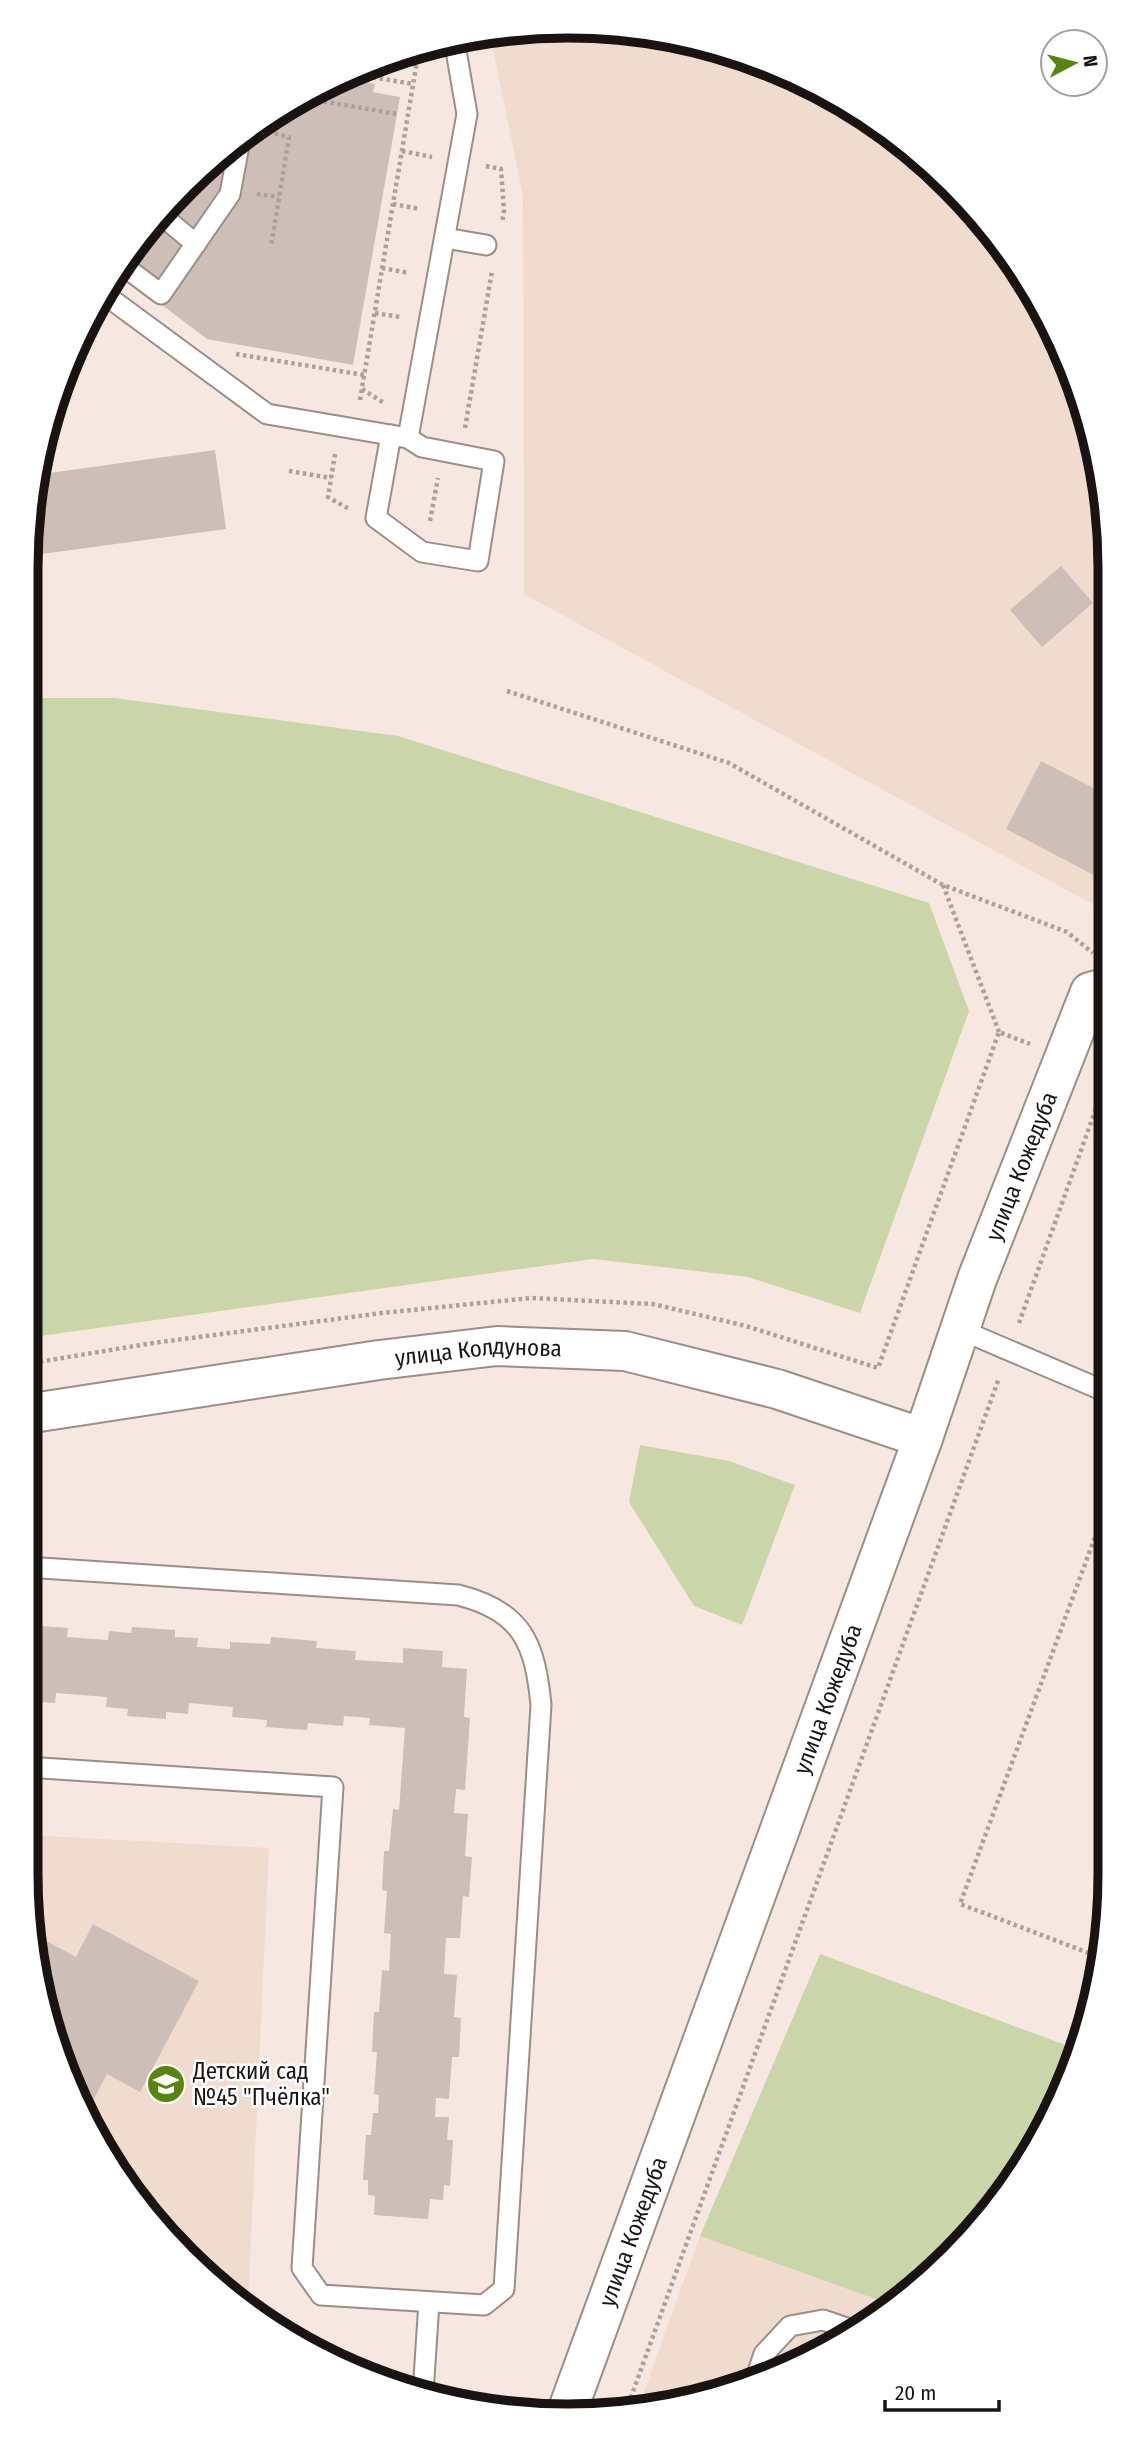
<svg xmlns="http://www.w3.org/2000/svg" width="1137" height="2442" font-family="'Fira Sans Condensed',sans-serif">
<rect width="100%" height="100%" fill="#f6e8e0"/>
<g fill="#f0dbcf">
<path d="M 569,26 L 675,37 L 776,68 L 899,139 L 999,239 L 1069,361 L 1106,497 L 1107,912 L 524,594 L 523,196 L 490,34 Z"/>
<path d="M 26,1835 L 269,1848 L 248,2306 L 139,2204 L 55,2048 L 26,1874 Z"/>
<path d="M 700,2236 L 895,2306 L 809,2360 L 637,2411 Z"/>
</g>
<g fill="#cad6a9">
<path d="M 26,698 L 115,698 L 398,736 L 929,903 L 969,1011 L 860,1313 L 748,1277 L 593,1259 L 26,1338 Z"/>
<path d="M 640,1445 L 729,1461 L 795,1485 L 742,1625 L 694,1606 L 629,1502 Z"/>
<path d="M 820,1954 L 1079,2050 L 1069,2081 L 976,2231 L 895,2306 L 700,2236 Z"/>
</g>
<g fill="#cdbfb8">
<path d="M 352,72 L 354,73 L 353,80 L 375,84 L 373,92 L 400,97 L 353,365 L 207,339 L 116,270 L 185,185 L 268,117 Z"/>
<path d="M 215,450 L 226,529 L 27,556 L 35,475 Z"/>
<path d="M 1061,566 L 1093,603 L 1042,647 L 1010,610 Z"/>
<path d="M 1041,761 L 1107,795 L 1107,882 L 1006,829 Z"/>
<path d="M 26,1618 L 30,1618 L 29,1625 L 68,1628 L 67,1637 L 108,1640 L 109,1631 L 131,1633 L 132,1627 L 175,1630 L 175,1637 L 198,1638 L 197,1647 L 230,1649 L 230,1642 L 270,1644 L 271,1637 L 317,1641 L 316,1648 L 356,1651 L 355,1660 L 403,1663 L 403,1648 L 443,1651 L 442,1667 L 467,1669 L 464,1717 L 470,1718 L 465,1790 L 456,1789 L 454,1813 L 468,1814 L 465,1856 L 472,1857 L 469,1897 L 463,1896 L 460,1938 L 446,1938 L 444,1974 L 457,1975 L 454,2017 L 461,2018 L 459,2057 L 452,2057 L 449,2099 L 436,2098 L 435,2117 L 449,2117 L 447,2140 L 453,2140 L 450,2186 L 444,2185 L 443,2200 L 430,2199 L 428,2219 L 374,2215 L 375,2196 L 368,2195 L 368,2180 L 363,2180 L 366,2135 L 371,2135 L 373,2113 L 378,2113 L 379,2095 L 374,2094 L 377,2052 L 372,2052 L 374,2012 L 379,2012 L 382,1970 L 389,1971 L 391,1934 L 384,1933 L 387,1891 L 382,1890 L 384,1851 L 389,1851 L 393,1809 L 399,1810 L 405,1728 L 369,1725 L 370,1718 L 344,1716 L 343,1726 L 308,1723 L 307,1730 L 266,1727 L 267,1720 L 232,1717 L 233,1707 L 189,1703 L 188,1714 L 166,1712 L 166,1719 L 127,1716 L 128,1709 L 106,1707 L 107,1697 L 56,1693 L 55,1703 L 26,1701 Z"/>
<path d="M 93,1924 L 199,1981 L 140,2092 L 107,2074 L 88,2110 L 55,2048 L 37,1936 L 76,1957 Z"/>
<path d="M 663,2397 L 674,2401 L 660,2405 Z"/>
</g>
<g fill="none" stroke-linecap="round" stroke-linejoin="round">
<defs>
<g id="lane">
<path d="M 161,215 L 196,244"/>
<path d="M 445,238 L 486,245"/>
<path d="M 121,264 L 161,294 L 230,194 L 240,140"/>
<path d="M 104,294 L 267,414 L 408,438 L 467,114 L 454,39"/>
<path d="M 391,435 L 376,518 L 422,552 L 478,561 L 494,461 L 422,447 L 408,438"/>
<path d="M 959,1329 L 1109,1393"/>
<path d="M 26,1767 L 333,1787 L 302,2268 L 321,2295 L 484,2305 L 504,2289 L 541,1705 C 535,1644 523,1611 458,1595 L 26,1567"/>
<path d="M 757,2375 L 764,2354 L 790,2326 L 823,2320 L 855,2331"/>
<path d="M 423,2393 L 429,2302"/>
</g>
<g id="street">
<path id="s1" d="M 26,1414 L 379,1360 L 497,1346 L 625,1351 L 777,1389 L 923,1438"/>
<path id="s2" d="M 568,2409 L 923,1438 L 977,1279 L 1090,992 L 1108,987"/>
</g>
</defs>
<use href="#lane" stroke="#9b8e87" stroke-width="23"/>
<use href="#street" stroke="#9b8e87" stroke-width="42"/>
<g stroke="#aca19a" stroke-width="4.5" stroke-dasharray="3.5 3.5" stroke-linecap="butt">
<path d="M 361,67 L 360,75 L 413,84"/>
<path d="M 303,98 L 397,114"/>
<path d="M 268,132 L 289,137 L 271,247"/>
<path d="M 402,151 L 432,157"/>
<path d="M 486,166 L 501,169 L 504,211 L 502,222"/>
<path d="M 257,194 L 279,197"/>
<path d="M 393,204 L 420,209"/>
<path d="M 382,268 L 409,273"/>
<path d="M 375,313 L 400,317"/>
<path d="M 236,354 L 364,375"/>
<path d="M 362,389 L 384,403"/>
<path d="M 360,400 L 417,61 L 395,57"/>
<path d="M 465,428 L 492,271"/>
<path d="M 335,454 L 328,497 L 349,509"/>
<path d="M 289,471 L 331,478"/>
<path d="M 430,521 L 438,478"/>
<path d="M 507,691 L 729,763 L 943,885 L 1067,932 L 1093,953"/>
<path d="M 943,885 L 999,1032"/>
<path d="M 1019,1323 L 1108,1075"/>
<path d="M 26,1364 L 153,1343 L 382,1313 L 531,1298 L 653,1304 L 746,1326 L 878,1368 L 999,1032 L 1030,1044"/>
<path d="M 1102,1958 L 960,1904 L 1109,1499"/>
<path d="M 626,2411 L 999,1378"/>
</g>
<use href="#lane" stroke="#fff" stroke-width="19"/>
<use href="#street" stroke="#fff" stroke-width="38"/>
</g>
<defs>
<symbol id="school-disc" viewBox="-11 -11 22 22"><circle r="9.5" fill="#588410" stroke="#fff"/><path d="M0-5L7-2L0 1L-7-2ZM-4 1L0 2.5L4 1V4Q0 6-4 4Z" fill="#fff"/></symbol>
</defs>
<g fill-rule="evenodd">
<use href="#school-disc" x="144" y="2062" width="44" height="44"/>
</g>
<g text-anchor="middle" stroke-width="5" stroke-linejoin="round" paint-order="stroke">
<g font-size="23" fill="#191411" stroke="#fff">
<text dy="8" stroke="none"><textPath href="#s2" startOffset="1323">улица Кожедуба</textPath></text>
<text dy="8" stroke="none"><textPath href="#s1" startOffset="457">улица Колдунова</textPath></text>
<text dy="8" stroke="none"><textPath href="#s2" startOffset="756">улица Кожедуба</textPath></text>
<text dy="8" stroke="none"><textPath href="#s2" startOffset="189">улица Кожедуба</textPath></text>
</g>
<g font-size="23" fill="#191411" stroke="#fff" text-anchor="start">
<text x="193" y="2079">Детский сад<tspan x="193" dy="26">№45 "Пчёлка"</tspan></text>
</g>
</g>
<path d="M0 0H1137V2442H0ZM568 38H568A530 530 0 0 1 1098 568V1874A530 530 0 0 1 568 2404H568A530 530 0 0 1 38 1874V568A530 530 0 0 1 568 38Z" fill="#fff" fill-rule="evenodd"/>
<path fill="none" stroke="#191411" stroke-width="9" d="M568 38H568A530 530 0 0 1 1098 568V1874A530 530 0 0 1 568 2404H568A530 530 0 0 1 38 1874V568A530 530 0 0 1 568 38Z"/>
<g transform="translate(1074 63) rotate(83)"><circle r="33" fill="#ffffff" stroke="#a3a1a0" stroke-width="2"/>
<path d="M0-5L12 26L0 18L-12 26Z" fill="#588410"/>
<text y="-10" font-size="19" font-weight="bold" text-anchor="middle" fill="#191411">N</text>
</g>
<path d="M885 2400v10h114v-10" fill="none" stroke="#191411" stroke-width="3.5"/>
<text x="895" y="2400" font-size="21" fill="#191411" stroke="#ffffff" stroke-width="5" paint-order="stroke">20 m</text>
</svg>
